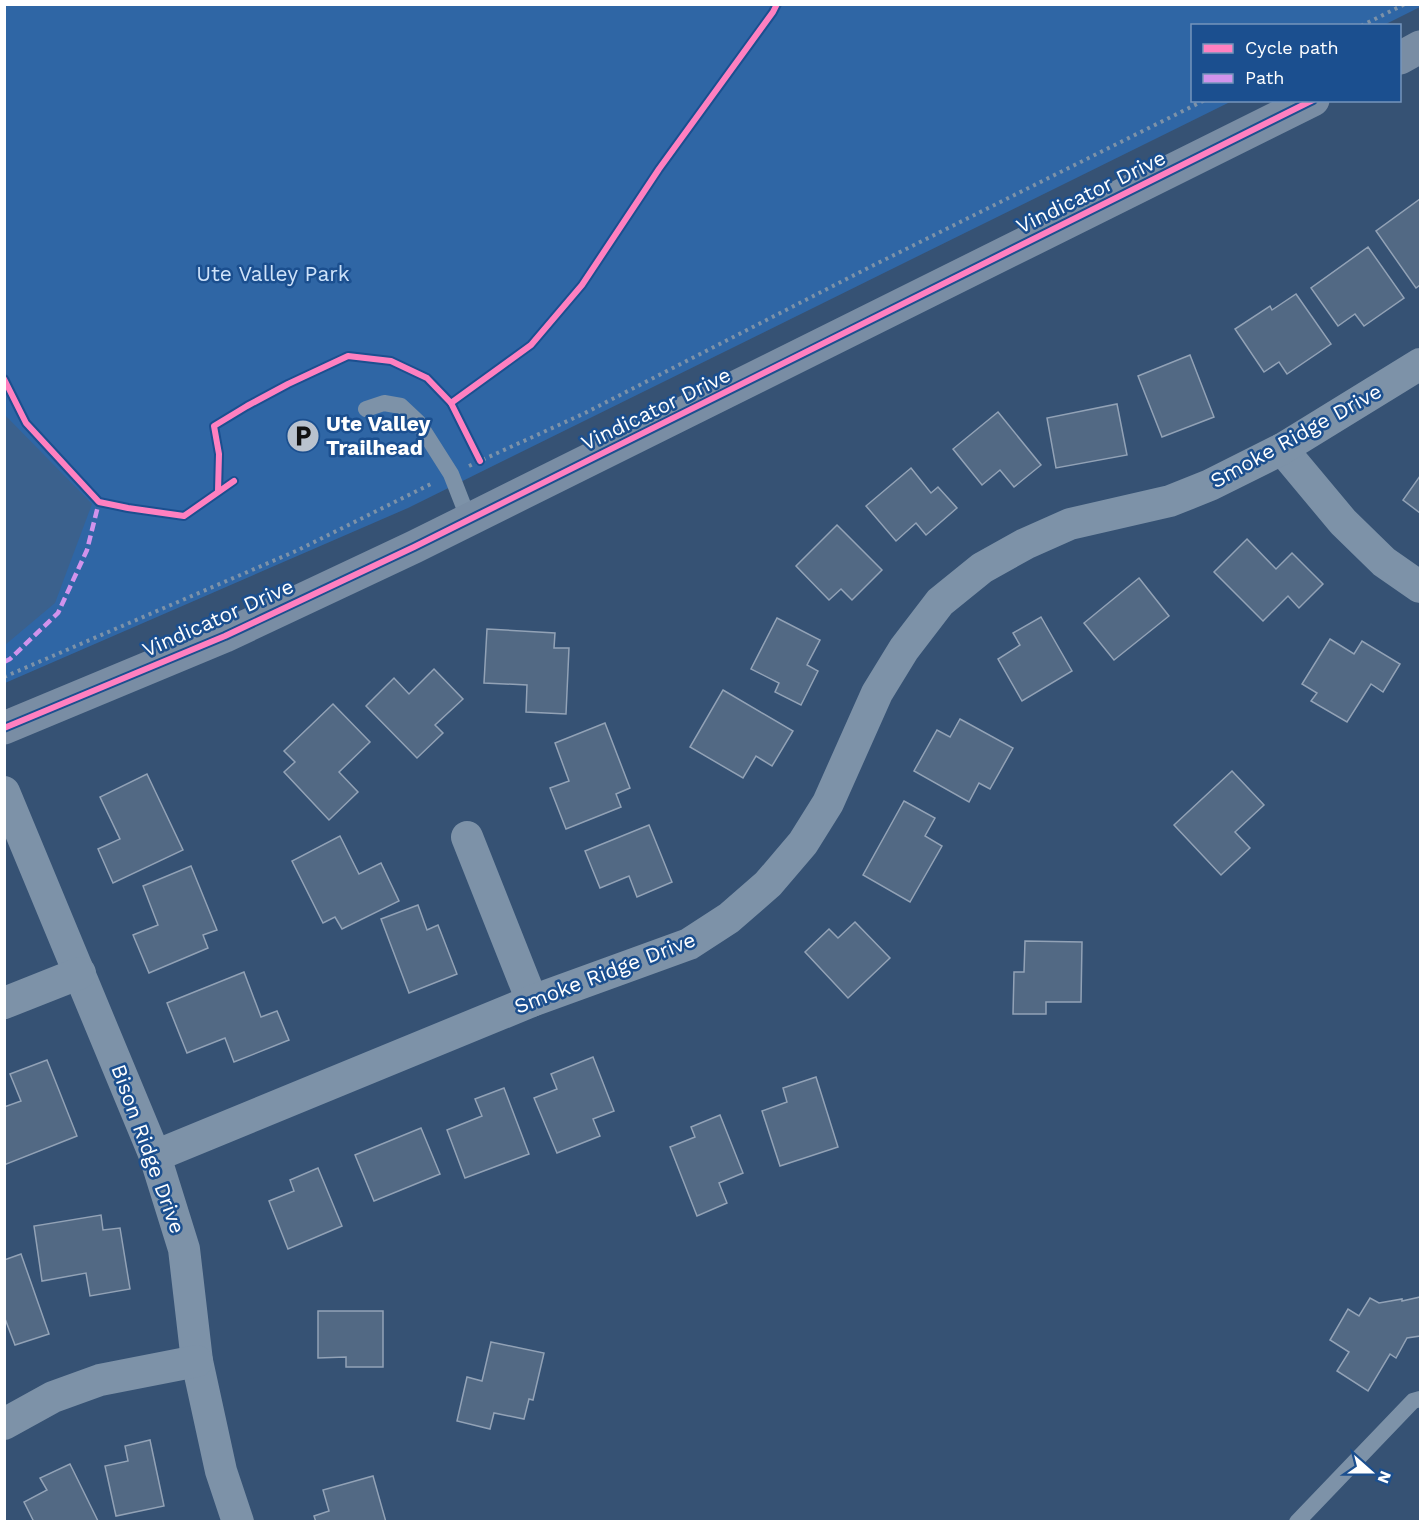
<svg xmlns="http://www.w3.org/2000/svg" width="1425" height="1526" font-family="'Work Sans',sans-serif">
<rect width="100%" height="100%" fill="#365274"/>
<path fill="#2f66a5" d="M 5,5 L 1420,5 L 1420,7 L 1384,25 L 1192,26 L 1192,100 L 1232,101 L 408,508 L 5,683 Z"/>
<path fill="#3b618d" d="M 4,414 L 92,504 L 55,603 L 5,645 Z"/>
<g fill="#526984" stroke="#92a2b6" stroke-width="1.5">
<path d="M 1420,199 L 1420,285 L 1416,288 L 1376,231 Z"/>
<path d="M 1368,247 L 1404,298 L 1364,326 L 1355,314 L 1338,326 L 1311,288 Z"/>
<path d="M 1296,294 L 1331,344 L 1287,374 L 1279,362 L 1264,372 L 1235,329 L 1270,306 L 1272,310 Z"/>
<path d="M 1190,355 L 1214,417 L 1162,437 L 1138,376 Z"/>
<path d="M 1117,404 L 1127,455 L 1056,468 L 1047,418 Z"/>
<path d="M 998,412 L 1041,465 L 1014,487 L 1000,470 L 982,485 L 953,449 Z"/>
<path d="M 911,468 L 931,493 L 938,487 L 957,508 L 926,535 L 916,523 L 896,541 L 866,506 Z"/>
<path d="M 1420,476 L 1420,513 L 1403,500 Z"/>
<path d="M 837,525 L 882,570 L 852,600 L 841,589 L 829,600 L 796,566 Z"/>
<path d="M 1247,539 L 1276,569 L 1292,553 L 1323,584 L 1299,608 L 1288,596 L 1263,621 L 1214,572 Z"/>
<path d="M 1139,578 L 1169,616 L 1114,660 L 1084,623 Z"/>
<path d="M 1041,617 L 1072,671 L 1022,701 L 998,659 L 1020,645 L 1013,633 Z"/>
<path d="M 777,618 L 820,640 L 807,665 L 818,671 L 801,705 L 775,692 L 779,683 L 751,669 Z"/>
<path d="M 487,629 L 555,633 L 554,648 L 569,648 L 566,714 L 526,712 L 527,685 L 484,683 Z"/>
<path d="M 1330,639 L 1354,654 L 1362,641 L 1400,664 L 1383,692 L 1371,684 L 1347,722 L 1311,701 L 1317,693 L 1302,684 Z"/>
<path d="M 434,669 L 463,699 L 435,725 L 443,733 L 417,758 L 366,706 L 394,678 L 409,694 Z"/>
<path d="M 723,690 L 793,731 L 772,766 L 756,756 L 743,778 L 690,747 Z"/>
<path d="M 333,704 L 370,742 L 339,772 L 358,792 L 329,820 L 284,772 L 295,762 L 284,751 Z"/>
<path d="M 960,719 L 1013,748 L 990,789 L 979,783 L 969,802 L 914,771 L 937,730 L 950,737 Z"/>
<path d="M 605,723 L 630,788 L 616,794 L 621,807 L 566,829 L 550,788 L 569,781 L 555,743 Z"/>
<path d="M 1232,771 L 1264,805 L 1235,832 L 1250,848 L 1221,875 L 1174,825 Z"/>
<path d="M 147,774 L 183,850 L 113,883 L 98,849 L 120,839 L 100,797 Z"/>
<path d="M 904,801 L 935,818 L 925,836 L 942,846 L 910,902 L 863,875 Z"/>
<path d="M 649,825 L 672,882 L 637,897 L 629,876 L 600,888 L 585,851 Z"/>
<path d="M 340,836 L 359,874 L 381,863 L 399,901 L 342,929 L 335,917 L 323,923 L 292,861 Z"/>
<path d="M 191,866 L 217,930 L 203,935 L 208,948 L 149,973 L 133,935 L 158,925 L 143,886 Z"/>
<path d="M 418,905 L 427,930 L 438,925 L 457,974 L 409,993 L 381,919 Z"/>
<path d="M 855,922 L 890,958 L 848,998 L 805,952 L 829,929 L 838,938 Z"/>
<path d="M 1025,941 L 1082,942 L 1081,1002 L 1046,1002 L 1046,1014 L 1013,1014 L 1014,972 L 1024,972 Z"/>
<path d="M 244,972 L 261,1017 L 277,1011 L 289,1040 L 234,1062 L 225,1038 L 187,1053 L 167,1003 Z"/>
<path d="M 593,1057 L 614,1111 L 593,1119 L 600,1136 L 557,1153 L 534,1098 L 557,1089 L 551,1074 Z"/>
<path d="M 47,1060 L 77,1136 L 4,1165 L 4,1107 L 21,1101 L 10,1074 Z"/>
<path d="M 816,1077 L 838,1147 L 780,1166 L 762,1111 L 787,1102 L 783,1088 Z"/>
<path d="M 504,1088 L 529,1154 L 465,1178 L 447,1130 L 482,1116 L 475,1099 Z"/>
<path d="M 720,1115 L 743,1173 L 719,1183 L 727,1203 L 697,1216 L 670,1147 L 695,1137 L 691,1127 Z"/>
<path d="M 421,1128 L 440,1174 L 374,1201 L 355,1155 Z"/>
<path d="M 318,1168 L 342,1226 L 288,1249 L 269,1201 L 294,1191 L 290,1180 Z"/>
<path d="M 101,1215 L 103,1230 L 120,1228 L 130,1289 L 90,1296 L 86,1273 L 42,1281 L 34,1226 Z"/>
<path d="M 21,1254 L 49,1334 L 15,1345 L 4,1316 L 4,1260 Z"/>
<path d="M 1420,1297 L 1420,1336 L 1407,1338 L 1396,1358 L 1390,1354 L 1368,1391 L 1337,1371 L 1349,1352 L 1330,1340 L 1348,1309 L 1359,1316 L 1370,1298 L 1379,1303 L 1402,1299 L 1402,1301 Z"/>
<path d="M 318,1311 L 383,1311 L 383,1367 L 346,1367 L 346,1357 L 318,1358 Z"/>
<path d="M 491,1342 L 544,1353 L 533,1400 L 529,1399 L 524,1419 L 494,1413 L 490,1429 L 457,1421 L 467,1377 L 482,1381 Z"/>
<path d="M 150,1440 L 164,1506 L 116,1516 L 105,1466 L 128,1461 L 125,1446 Z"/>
<path d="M 70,1464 L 98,1521 L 34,1522 L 24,1502 L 47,1490 L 40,1478 Z"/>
<path d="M 373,1476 L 386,1522 L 316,1522 L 314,1516 L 329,1511 L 323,1490 Z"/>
</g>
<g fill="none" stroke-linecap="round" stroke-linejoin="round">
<g stroke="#7d92a8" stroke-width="4" stroke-dasharray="3 4.5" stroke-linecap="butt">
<path d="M 1361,26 L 1405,4"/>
<path d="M 469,466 L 585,413 L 870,267 L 1205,100"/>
<path d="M 4,677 L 296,551 L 433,483"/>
</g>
<g stroke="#7d92a8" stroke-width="16">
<path d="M 366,409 L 384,403 L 401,406 L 418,422 L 451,474 L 469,520"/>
<path d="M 1297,1522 L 1413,1401 L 1420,1399"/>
</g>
<g stroke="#7d92a8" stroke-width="32">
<path d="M 1282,449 L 1343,522 L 1384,562 L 1420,587"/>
<path d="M 4,792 L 155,1156 L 184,1249 L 197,1361 L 221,1471 L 238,1522"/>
<path d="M 467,837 L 532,1001"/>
<path d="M 4,1003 L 80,973"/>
<path d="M 155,1156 L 532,1001 L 689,944 L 729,918 L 768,884 L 803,843 L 828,803 L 877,693 L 904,649 L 940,602 L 982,568 L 1025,544 L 1070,524 L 1170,501 L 1210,485 L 1282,449 L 1420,364"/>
<path d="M 4,1424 L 53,1397 L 100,1380 L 197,1361"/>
</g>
<g stroke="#798da4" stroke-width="33">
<path d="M 1400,58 L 1420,47"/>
<path d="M 4,728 L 225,636 L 414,547 L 1313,100"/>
</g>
<path stroke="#d193ec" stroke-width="4.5" stroke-dasharray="9 4.5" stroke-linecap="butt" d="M 4,662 L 10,659 L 58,613 L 87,550 L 99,502"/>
<defs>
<g id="cycleway">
<path d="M 4,379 L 26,423 L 99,502 L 128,508 L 184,516 L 234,481"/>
<path d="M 451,403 L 531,345 L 582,285 L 659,169 L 773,12 L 777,4"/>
<path d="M 218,491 L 219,454 L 214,426 L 247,406 L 288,384 L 348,356 L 391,361 L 427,378 L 451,403 L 480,461"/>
<path d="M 4,728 L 225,636 L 414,547 L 1313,100"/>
</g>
</defs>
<use href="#cycleway" stroke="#1b4f8f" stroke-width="10"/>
<use href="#cycleway" stroke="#ff80c0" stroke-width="6"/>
</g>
<defs>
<symbol id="parking-disc" viewBox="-11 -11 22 22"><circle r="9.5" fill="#b9c2ce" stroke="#1b4f8f"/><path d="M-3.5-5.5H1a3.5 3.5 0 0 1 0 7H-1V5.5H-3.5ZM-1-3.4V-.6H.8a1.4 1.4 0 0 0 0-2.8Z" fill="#111"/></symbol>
</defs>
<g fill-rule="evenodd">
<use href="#parking-disc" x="284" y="417" width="38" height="38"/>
</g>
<g text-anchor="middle" stroke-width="5" stroke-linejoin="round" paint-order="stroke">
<g font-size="21" fill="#fff" stroke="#1b4f8f">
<text transform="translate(1091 192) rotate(-26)" y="7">Vindicator Drive</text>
<text transform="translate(656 409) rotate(-26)" y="7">Vindicator Drive</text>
<text transform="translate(1296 436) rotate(-29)" y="7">Smoke Ridge Drive</text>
<text transform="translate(218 618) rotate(-24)" y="7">Vindicator Drive</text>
<text transform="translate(605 973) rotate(-21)" y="7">Smoke Ridge Drive</text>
<text transform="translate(148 1149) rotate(70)" y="7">Bison Ridge Drive</text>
</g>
<g font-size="21" fill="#cfe3fa" stroke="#1b4f8f">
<text x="273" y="281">Ute Valley Park</text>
</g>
<g font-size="21" font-weight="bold" fill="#fff" stroke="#1b4f8f" text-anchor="start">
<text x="326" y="431">Ute Valley<tspan x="326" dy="24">Trailhead</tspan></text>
</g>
</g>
<rect width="1425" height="1526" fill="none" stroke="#ffffff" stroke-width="12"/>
<rect x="1191" y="24" width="210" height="78" fill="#1b4f8f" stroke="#7695bc" stroke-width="1.5"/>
<rect x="1203" y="44" width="30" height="9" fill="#ff80c0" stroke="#7695bc" stroke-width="1.5"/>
<text x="1245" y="54" font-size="18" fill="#ffffff">Cycle path</text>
<rect x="1203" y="74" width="30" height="9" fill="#d193ec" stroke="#7695bc" stroke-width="1.5"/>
<text x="1245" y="84" font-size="18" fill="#ffffff">Path</text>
<g transform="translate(1371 1472) rotate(111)" stroke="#1b4f8f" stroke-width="4.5" paint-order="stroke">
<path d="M0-4.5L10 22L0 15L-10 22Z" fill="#ffffff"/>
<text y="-9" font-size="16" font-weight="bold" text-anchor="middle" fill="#ffffff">N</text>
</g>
</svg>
